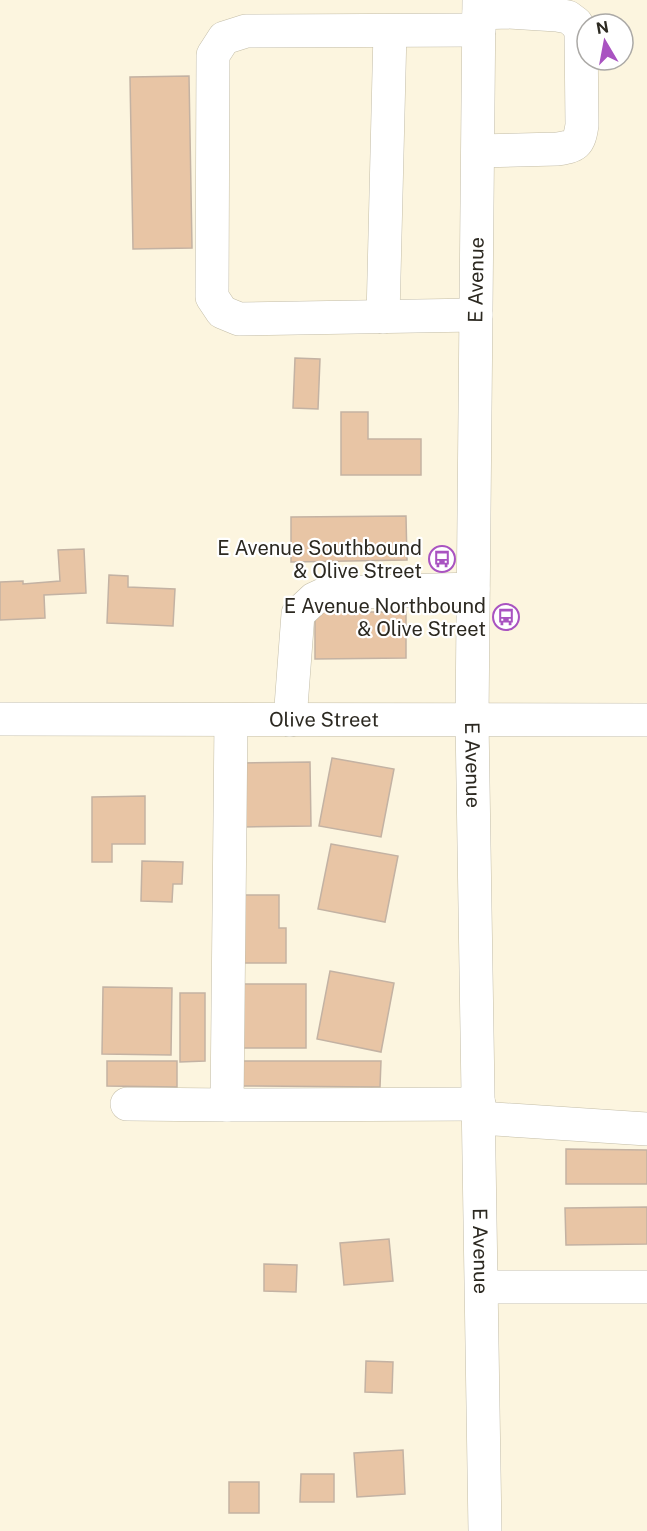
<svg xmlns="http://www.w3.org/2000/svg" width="647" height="1531" font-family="'Public Sans',sans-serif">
<rect width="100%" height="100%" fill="#fcf5df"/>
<g fill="#e8c5a5" stroke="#c3b2a3" stroke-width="1.5">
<path d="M 189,76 L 192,248 L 133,249 L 130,77 Z"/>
<path d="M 295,358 L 320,359 L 318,409 L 293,408 Z"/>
<path d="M 341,412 L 368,412 L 368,439 L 421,439 L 421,475 L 341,475 Z"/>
<path d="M 406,516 L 407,560 L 291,562 L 291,517 Z"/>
<path d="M 84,549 L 86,593 L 44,595 L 45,618 L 0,620 L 0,582 L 23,581 L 23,584 L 60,581 L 58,550 Z"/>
<path d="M 109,575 L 128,576 L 128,587 L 175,589 L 173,626 L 107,623 Z"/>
<path d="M 315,612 L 406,612 L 406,658 L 315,659 Z"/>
<path d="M 332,758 L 394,769 L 381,837 L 319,826 Z"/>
<path d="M 310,762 L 311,826 L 243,827 L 241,763 Z"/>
<path d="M 145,796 L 145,844 L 112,844 L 112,862 L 92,862 L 92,797 Z"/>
<path d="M 331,844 L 398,856 L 385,922 L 318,909 Z"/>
<path d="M 142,861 L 183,862 L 182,884 L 173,884 L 172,902 L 141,901 Z"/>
<path d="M 243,895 L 279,895 L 279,928 L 286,928 L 286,963 L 243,963 Z"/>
<path d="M 330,971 L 394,983 L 381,1052 L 317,1039 Z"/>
<path d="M 240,984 L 306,984 L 306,1048 L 241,1048 Z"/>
<path d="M 103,987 L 172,988 L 171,1055 L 102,1054 Z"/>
<path d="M 180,993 L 205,993 L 205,1061 L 180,1062 Z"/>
<path d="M 107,1061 L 177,1061 L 177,1087 L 107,1086 Z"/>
<path d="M 242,1061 L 381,1061 L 380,1087 L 242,1086 Z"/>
<path d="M 566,1149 L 647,1150 L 647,1184 L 566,1184 Z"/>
<path d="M 647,1207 L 647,1244 L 566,1245 L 565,1208 Z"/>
<path d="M 389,1239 L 393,1281 L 344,1285 L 340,1243 Z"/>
<path d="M 264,1264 L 297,1265 L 296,1292 L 264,1291 Z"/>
<path d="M 366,1361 L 393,1362 L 392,1393 L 365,1392 Z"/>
<path d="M 403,1450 L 405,1494 L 357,1497 L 354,1453 Z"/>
<path d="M 301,1474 L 334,1474 L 334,1502 L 300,1502 Z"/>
<rect x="229" y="1482" width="30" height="31"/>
</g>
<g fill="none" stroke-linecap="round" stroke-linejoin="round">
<defs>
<g id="minor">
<path id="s1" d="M 479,0 L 472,720 L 485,1531"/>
<path d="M 478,151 L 557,149 C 576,146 579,145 582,125 L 581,31 L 576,23 L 568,17 L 557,15 L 508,12 L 479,13"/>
<path d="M 476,315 L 239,319 L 222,312 L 212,297 L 213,55 L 224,38 L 246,31 L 479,30"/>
<path d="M 383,317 L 390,31"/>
<path id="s2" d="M 0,719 L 647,720"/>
<path d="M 231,720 L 227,1105 L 479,1104"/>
<path d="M 290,720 L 298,614 L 314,599 L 327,593 L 473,589"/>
<path d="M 127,1104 L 227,1105"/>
<path d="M 479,1118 L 647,1129"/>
<path d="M 482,1287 L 647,1287"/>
</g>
</defs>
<use href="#minor" stroke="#c3bda8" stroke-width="34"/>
<use href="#minor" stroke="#fff" stroke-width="33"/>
</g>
<defs>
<symbol id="bus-ring" viewBox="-11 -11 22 22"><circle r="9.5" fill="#fff" stroke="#a953c1" stroke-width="1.5"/><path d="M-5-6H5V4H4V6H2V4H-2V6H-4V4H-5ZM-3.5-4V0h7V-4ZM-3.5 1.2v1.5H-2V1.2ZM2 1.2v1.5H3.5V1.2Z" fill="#a953c1"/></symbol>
</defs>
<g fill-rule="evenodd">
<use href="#bus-ring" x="427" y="544" width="30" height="30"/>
<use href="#bus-ring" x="491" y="602" width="30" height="30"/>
</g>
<g text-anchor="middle" stroke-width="4.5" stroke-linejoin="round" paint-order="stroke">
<g font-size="20" fill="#2c2921" stroke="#fff">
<text transform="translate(476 280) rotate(-89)" y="7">E Avenue</text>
<text dy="7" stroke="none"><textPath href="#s2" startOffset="324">Olive Street</textPath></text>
<text dy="7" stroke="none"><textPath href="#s1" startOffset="765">E Avenue</textPath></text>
<text dy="7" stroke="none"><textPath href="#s1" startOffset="1251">E Avenue</textPath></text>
</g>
<g font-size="20" fill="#2c2921" stroke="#fff" text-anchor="end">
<text x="422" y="555">E Avenue Southbound<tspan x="422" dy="23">&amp; Olive Street</tspan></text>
<text x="486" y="613">E Avenue Northbound<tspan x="486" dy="23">&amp; Olive Street</tspan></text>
</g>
</g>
<g transform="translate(605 42) rotate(350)"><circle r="28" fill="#ffffff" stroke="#aba9a6" stroke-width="1.5"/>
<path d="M0-4.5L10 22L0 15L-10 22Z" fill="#a953c1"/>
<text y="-9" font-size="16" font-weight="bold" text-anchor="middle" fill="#2c2921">N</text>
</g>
</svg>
